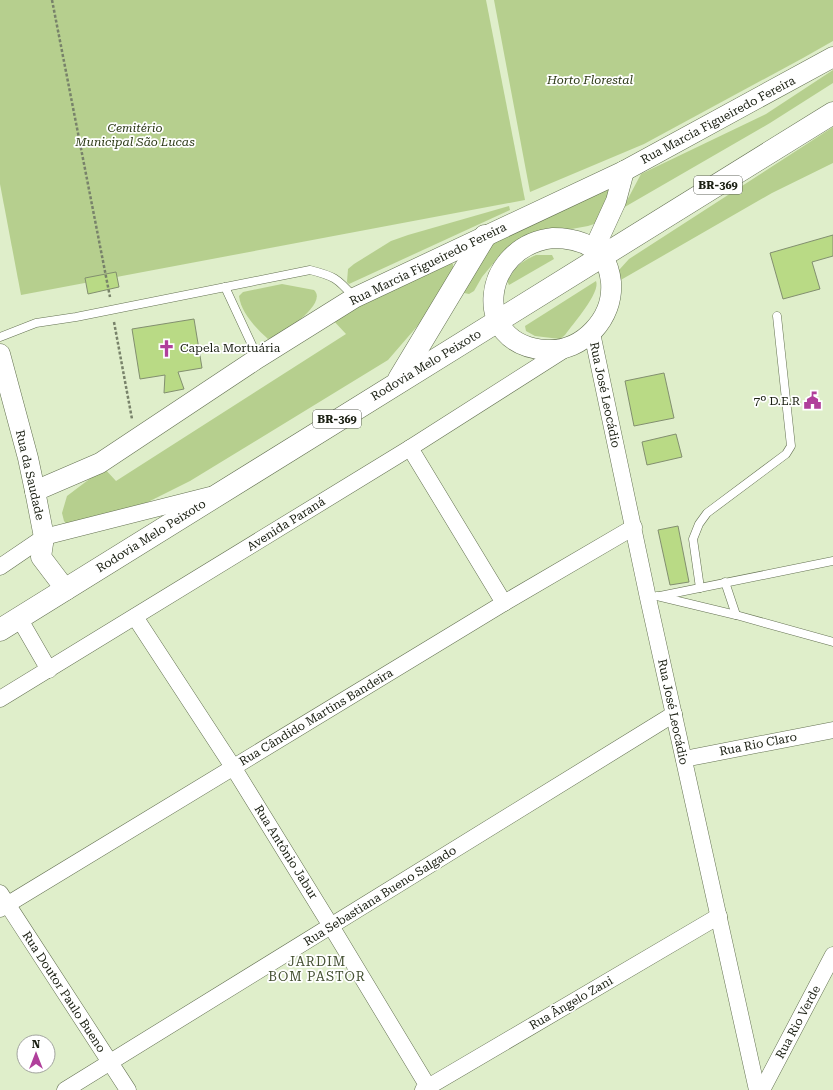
<svg xmlns="http://www.w3.org/2000/svg" width="833" height="1090" font-family="'Roboto Serif',serif">
<rect width="100%" height="100%" fill="#dfeeca"/>
<g fill="#b6cf8e">
<path d="M 0,0 L 486,0 L 525,200 L 21,295 L 0,184 Z"/>
<path d="M 494,0 L 833,0 L 833,41 L 803,58 L 644,144 L 530,192 Z"/>
<path d="M 833,70 L 833,83 L 770,123 L 623,208 L 641,174 L 766,114 Z"/>
<path d="M 833,127 L 833,163 L 772,193 L 619,281 L 619,270 L 629,259 Z"/>
<path d="M 610,187 L 603,221 L 588,226 L 544,234 L 511,247 L 496,260 L 482,277 L 474,291 L 469,294 L 464,293 L 464,289 L 484,247 Z"/>
<path d="M 509,206 L 510,210 L 349,284 L 347,282 L 348,269 L 354,264 L 391,241 L 408,235 Z"/>
<path d="M 536,255 L 552,255 L 554,259 L 509,285 L 507,281 C 517,266 520,262 536,255 Z"/>
<path d="M 448,262 L 453,264 L 453,269 L 433,308 L 388,360 L 190,481 L 130,511 L 69,527 L 64,521 L 62,513 L 67,496 L 104,468 L 116,481 L 346,334 L 332,319 Z"/>
<path d="M 596,281 C 601,292 573,324 565,335 L 560,339 L 535,336 L 526,331 L 525,326 Z"/>
<path d="M 282,284 L 314,290 C 329,304 280,336 268,339 C 256,328 241,313 239,296 L 243,292 Z"/>
</g>
<g fill="#b9da85" stroke="#828f6f">
<path d="M 833,235 L 833,256 L 812,262 L 820,289 L 783,299 L 770,253 Z"/>
<path d="M 116,272 L 119,287 L 88,294 L 85,278 Z"/>
<path d="M 194,319 L 202,368 L 178,372 L 184,389 L 164,393 L 165,375 L 140,379 L 132,329 Z"/>
<path d="M 664,373 L 674,418 L 634,426 L 625,381 Z"/>
<path d="M 676,434 L 682,457 L 647,465 L 642,442 Z"/>
<path d="M 678,526 L 689,582 L 670,585 L 658,530 Z"/>
</g>
<g fill="none" stroke-linecap="round" stroke-linejoin="round">
<defs>
<g id="service">
<path d="M 225,287 L 258,358"/>
<path d="M 0,337 L 36,323 L 76,317 L 310,270 C 334,276 337,278 354,297"/>
<path d="M 725,582 L 736,615"/>
<path d="M 700,588 L 693,539 L 699,524 L 707,513 L 786,454 L 791,446 L 777,316"/>
<path d="M 657,596 L 736,615 L 833,642"/>
<path d="M 660,596 L 833,561"/>
</g>
<g id="minor">
<path d="M 592,333 L 648,598 L 757,1090"/>
<path d="M 410,448 L 504,603"/>
<path d="M 0,567 L 44,537 L 210,495"/>
<path d="M 135,617 L 233,767 L 331,926 L 430,1090"/>
<path d="M 19,618 L 49,670"/>
<path d="M 0,699 L 410,448 L 567,348"/>
<path d="M 684,759 L 833,730"/>
<path d="M 0,893 L 128,1090"/>
<path d="M 0,909 L 504,603 L 634,527"/>
<path d="M 65,1090 L 674,714"/>
<path d="M 423,1090 L 719,916"/>
<path d="M 762,1090 L 833,955"/>
</g>
<g id="tertiary">
<path d="M 553,238 C 571,238 590,242 602,257 C 608,263 610,274 611,282 C 614,318 583,352 546,350 C 469,345 481,246 553,238 Z"/>
<path d="M 594,249 L 616,201 L 624,171"/>
<path d="M 0,354 L 28,458 L 35,491 L 44,537 L 41,557 L 66,590"/>
<path d="M 35,491 L 100,463 L 258,358 L 354,298 L 624,171 L 833,57"/>
</g>
<g id="primary">
<path d="M 399,379 L 485,236"/>
<path d="M 0,630 L 833,113"/>
</g>
</defs>
<use href="#service" stroke="#647152" stroke-width="9"/>
<use href="#minor" stroke="#647152" stroke-width="17"/>
<use href="#tertiary" stroke="#647152" stroke-width="21"/>
<use href="#primary" stroke="#647152" stroke-width="23"/>
<g stroke="#78826a" stroke-width="2.5" stroke-dasharray="3 2" stroke-linecap="butt">
<path d="M 52,0 L 110,297"/>
<path d="M 114,322 L 132,419"/>
</g>
<use href="#service" stroke="#fff" stroke-width="8"/>
<use href="#minor" stroke="#fff" stroke-width="16"/>
<use href="#tertiary" stroke="#fff" stroke-width="20"/>
<use href="#primary" stroke="#fff" stroke-width="22"/>
</g>
<defs>
<symbol id="church-bare" viewBox="-9 -9 18 18"><path d="M-1.2-6h2.4v3.5h3.3v2.4h-3.3V6h-2.4V-.1h-3.3v-2.4h3.3Z" fill="#b03f9b" stroke="#fff" stroke-width="2.5" paint-order="stroke"/></symbol>
<symbol id="civic-bare" viewBox="-9 -9 18 18"><path d="M-.6-6.5H3V-4.5H.6V-3L4-1V1h2V6H-6V1h2V-1L-.6-3ZM-1.2 2.5V6h2.4V2.5Z" fill="#b03f9b" stroke="#fff" stroke-width="2.5" paint-order="stroke"/></symbol>
</defs>
<g fill-rule="evenodd">
<use href="#church-bare" x="154" y="336" width="25" height="25"/>
<use href="#civic-bare" x="800" y="388" width="25" height="25"/>
</g>
<g text-anchor="middle" stroke-width="3.5" stroke-linejoin="round" paint-order="stroke">
<g fill="#fff" stroke="#5f6259" stroke-width="1">
<rect x="694" y="176" width="48" height="18" rx="3"/>
<rect x="313" y="410" width="48" height="18" rx="3"/>
</g>
<g font-size="11" font-weight="bold" fill="#1a1f12">
<text x="718" y="189">BR-369</text>
<text x="337" y="423">BR-369</text>
</g>
<g font-size="12" font-style="italic" fill="#2c3916" stroke="#fff">
<text x="590" y="84">Horto Florestal</text>
<text x="135" y="132">Cemitério<tspan x="135" dy="14">Municipal São Lucas</tspan></text>
</g>
<g font-size="12" fill="#1a1f12" stroke="#fff">
<text transform="translate(718 120) rotate(-28)" y="4">Rua Marcia Figueiredo Fereira</text>
<text transform="translate(428 264) rotate(-26)" y="4">Rua Marcia Figueiredo Fereira</text>
<text transform="translate(426 365) rotate(-31)" y="4">Rodovia Melo Peixoto</text>
<text transform="translate(605 395) rotate(78)" y="4">Rua José Leocádio</text>
<text transform="translate(30 475) rotate(77)" y="4">Rua da Saudade</text>
<text transform="translate(286 524) rotate(-32)" y="4">Avenida Paraná</text>
<text transform="translate(151 536) rotate(-32)" y="4">Rodovia Melo Peixoto</text>
<text transform="translate(673 712) rotate(78)" y="4">Rua José Leocádio</text>
<text transform="translate(316 717) rotate(-31)" y="4">Rua Cândido Martins Bandeira</text>
<text transform="translate(758 744) rotate(-11)" y="4">Rua Rio Claro</text>
<text transform="translate(286 852) rotate(58)" y="4">Rua Antônio Jabur</text>
<text transform="translate(380 896) rotate(-32)" y="4">Rua Sebastiana Bueno Salgado</text>
<text transform="translate(64 992) rotate(57)" y="4">Rua Doutor Paulo Bueno</text>
<text transform="translate(571 1003) rotate(-30)" y="4">Rua Ângelo Zani</text>
<text transform="translate(798 1022) rotate(-62)" y="4">Rua Rio Verde</text>
</g>
<g font-size="12" fill="#1a1f12" stroke="#fff" text-anchor="start">
<text x="180" y="352">Capela Mortuária</text>
<text x="800" y="405" text-anchor="end">7º D.E.R</text>
</g>
<g font-size="13" letter-spacing="1" fill="#445032" stroke="#fff">
<text x="317" y="966">JARDIM<tspan x="317" dy="15">BOM PASTOR</tspan></text>
</g>
</g>
<g transform="translate(36 1054)"><circle r="19" fill="#ffffff" stroke="#a3a5a0"/>
<path d="M0-3L7 15L0 10L-7 15Z" fill="#b03f9b"/>
<text y="-6" font-size="11" font-weight="bold" text-anchor="middle" fill="#1a1f12">N</text>
</g>
</svg>
